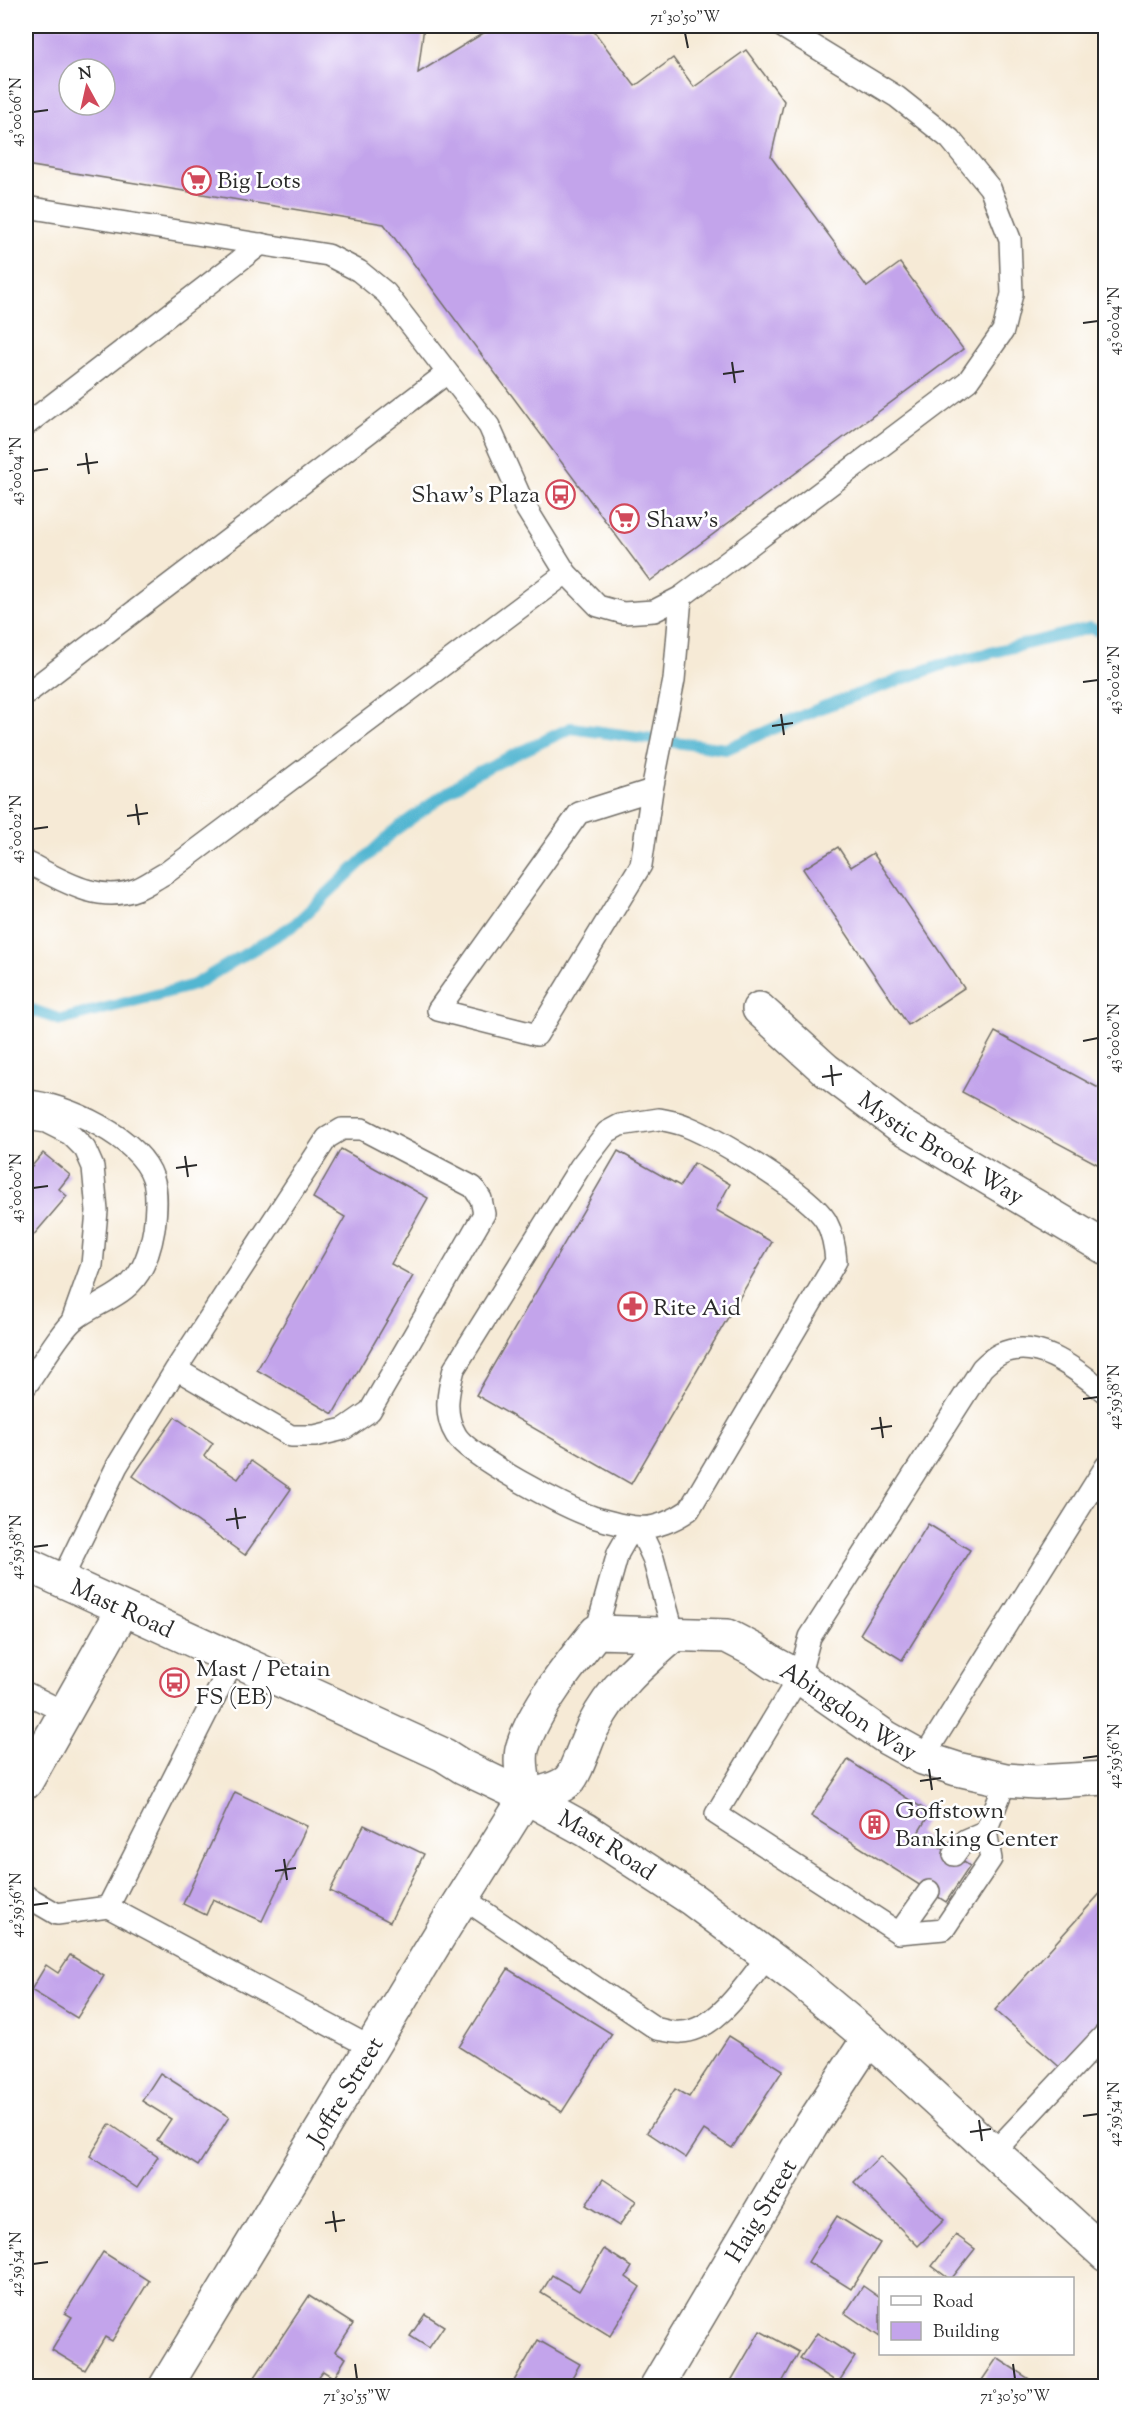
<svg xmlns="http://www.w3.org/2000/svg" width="1131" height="2412" font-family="'Sorts Mill Goudy',serif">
<rect width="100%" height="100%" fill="#fff"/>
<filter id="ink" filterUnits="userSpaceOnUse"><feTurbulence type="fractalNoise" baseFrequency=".0167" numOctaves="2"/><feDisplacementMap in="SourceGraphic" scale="12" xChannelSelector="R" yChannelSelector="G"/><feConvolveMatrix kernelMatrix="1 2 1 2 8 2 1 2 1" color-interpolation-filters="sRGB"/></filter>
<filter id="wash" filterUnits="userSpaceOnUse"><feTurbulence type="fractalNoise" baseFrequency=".008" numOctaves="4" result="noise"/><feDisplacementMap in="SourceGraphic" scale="24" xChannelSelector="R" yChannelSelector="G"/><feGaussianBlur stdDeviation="1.35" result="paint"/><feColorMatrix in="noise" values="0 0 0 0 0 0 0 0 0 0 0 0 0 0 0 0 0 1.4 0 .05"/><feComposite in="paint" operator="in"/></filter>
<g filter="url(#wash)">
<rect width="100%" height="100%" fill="#f6ead6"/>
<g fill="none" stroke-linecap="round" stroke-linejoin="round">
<path stroke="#53b6d1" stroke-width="12" d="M 26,1008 L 61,1020 L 194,985 L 294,925 L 395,830 L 472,775 L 571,728 L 726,749 L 823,707 L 941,665 L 1090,628 L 1106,634"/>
</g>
<g id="blocks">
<g fill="#c3a4eb" fill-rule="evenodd">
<path d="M 26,26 L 424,26 L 418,73 L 495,26 L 590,26 L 635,86 L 673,58 L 694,87 L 746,50 L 784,101 L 771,157 L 867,287 L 900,263 L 963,349 L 650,581 L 384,224 L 26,165 ZM 69,69 L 105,69 L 105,105 L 69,105 Z"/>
<path d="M 838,847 L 851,867 L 873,853 L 964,988 L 908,1025 L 803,869 Z"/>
<path d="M 995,1032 L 1106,1092 L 1106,1159 L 1101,1166 L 962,1092 Z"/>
<path d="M 341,1149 L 428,1198 L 391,1264 L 413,1276 L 333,1414 L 257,1370 L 345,1217 L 313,1198 Z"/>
<path d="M 618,1151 L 680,1186 L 694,1163 L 730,1184 L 716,1210 L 772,1242 L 631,1484 L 476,1395 Z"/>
<path d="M 43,1153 L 70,1175 L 59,1189 L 67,1196 L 26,1244 L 26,1161 L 32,1166 Z"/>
<path d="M 175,1417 L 213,1443 L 204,1456 L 238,1479 L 251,1461 L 291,1489 L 245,1555 L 133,1476 Z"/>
<path d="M 928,1524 L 970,1550 L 902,1660 L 860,1634 Z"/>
<path d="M 848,1760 L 930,1813 L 918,1833 L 970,1866 L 946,1902 L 811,1816 Z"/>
<path d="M 235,1792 L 307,1826 L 262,1921 L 213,1899 L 206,1915 L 183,1904 Z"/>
<path d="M 364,1825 L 424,1854 L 390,1922 L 330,1891 Z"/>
<path d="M 1106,1887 L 1106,2025 L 1064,2071 L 995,2010 Z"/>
<path d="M 70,1955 L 104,1976 L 77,2018 L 31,1990 L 46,1965 L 58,1973 Z"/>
<path d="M 508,1969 L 612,2034 L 562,2112 L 459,2047 Z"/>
<path d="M 729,2036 L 783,2070 L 732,2148 L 704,2130 L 686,2158 L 647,2132 L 675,2089 L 689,2097 Z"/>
<path d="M 160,2073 L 229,2117 L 198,2166 L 157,2140 L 171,2119 L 142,2101 Z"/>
<path d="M 110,2124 L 158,2157 L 137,2188 L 90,2156 Z"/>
<path d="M 880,2156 L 944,2220 L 918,2246 L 854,2182 Z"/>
<path d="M 603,2179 L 636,2201 L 619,2226 L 586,2205 Z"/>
<path d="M 837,2216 L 880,2243 L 851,2289 L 808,2262 Z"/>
<path d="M 956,2235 L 975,2249 L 952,2278 L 948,2278 L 932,2266 Z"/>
<path d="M 604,2249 L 632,2267 L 626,2277 L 640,2287 L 610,2336 L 541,2293 L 552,2275 L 579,2291 Z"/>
<path d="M 103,2252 L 149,2281 L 112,2341 L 105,2337 L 85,2370 L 52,2350 L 72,2317 L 65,2313 Z"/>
<path d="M 863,2286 L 880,2298 L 880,2337 L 845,2313 Z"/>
<path d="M 309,2296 L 353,2324 L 335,2351 L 346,2358 L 334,2378 L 323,2371 L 312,2386 L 263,2386 L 253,2380 Z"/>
<path d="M 425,2314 L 444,2326 L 429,2348 L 410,2336 Z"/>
<path d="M 760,2331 L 799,2352 L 780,2386 L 728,2386 Z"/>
<path d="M 817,2333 L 855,2357 L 838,2383 L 800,2358 Z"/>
<path d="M 538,2340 L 580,2364 L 567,2386 L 511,2386 Z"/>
<path d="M 997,2358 L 1040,2386 L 978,2386 Z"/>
</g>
</g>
</g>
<g filter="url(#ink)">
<use href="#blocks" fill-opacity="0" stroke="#726e67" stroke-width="1.5"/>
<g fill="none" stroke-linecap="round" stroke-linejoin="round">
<defs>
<g id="lane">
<path d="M 26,207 L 328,255 L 359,271 L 386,293 L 489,426 L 524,505 L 566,573 L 166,873 C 156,878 147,885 137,889 C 98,905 60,879 26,862"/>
<path d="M 26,425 L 261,244"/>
<path d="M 566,573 L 598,606 L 623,613 L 654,611 L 681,597 L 968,381 L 1003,331 L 1012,294 L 1010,239 L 990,188 L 950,139 L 897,97 L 781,26"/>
<path d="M 26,694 L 447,373"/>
<path d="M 652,790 L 579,813 L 438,1010 L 537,1035 L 641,865 L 652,790 L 674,680 L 681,597"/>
<path d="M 26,1101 C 65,1103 140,1138 153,1178 C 158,1193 156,1213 154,1229 C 151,1247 145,1269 131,1283 C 116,1299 91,1306 74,1320 C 61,1330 37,1371 26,1386"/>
<path d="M 26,1119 L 46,1122 L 70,1134 L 85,1149 L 93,1167 L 97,1211 L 92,1265 L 72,1321"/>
<path d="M 659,1119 C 668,1121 677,1122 686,1126 C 718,1139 809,1193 826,1221 C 833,1234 835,1247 836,1261 L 689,1510 C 675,1520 655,1529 638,1527 C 623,1526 606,1521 593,1517 C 566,1508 469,1457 456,1435 C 443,1414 448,1392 454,1369 L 580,1167 L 607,1132 L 620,1125 Z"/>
<path d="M 639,1528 L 653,1558 L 674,1635"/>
<path d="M 61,1581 L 117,1466 L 176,1369 L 327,1138 L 342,1129 L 362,1129 L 473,1187 L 481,1199 L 484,1214 L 370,1411 L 344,1429 L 315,1436 L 291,1436 L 176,1369"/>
<path d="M 596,1632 L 618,1553 L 626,1539 L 639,1528"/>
<path d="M 26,1693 L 66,1713"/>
<path d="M 923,1758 L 1106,1466"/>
<path d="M 1006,1780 L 986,1831 L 991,1859 L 944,1929 L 899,1933 L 716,1814 L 799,1677 L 810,1637 L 982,1368 C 987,1363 994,1357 1000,1354 C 1038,1336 1078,1371 1106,1393"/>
<path d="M 954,1855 L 965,1840 L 986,1831"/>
<path d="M 26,1896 L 57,1914 L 108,1907 L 372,2048"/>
<path d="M 463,1898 L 657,2029 C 665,2030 673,2033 681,2032 C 717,2031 747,1982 768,1956"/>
<path d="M 108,1907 L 234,1659"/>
<path d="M 899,1933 L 929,1891"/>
<path d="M 993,2153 L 1106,2033"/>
</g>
<g id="street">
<path id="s1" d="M 759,1009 L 826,1070 L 899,1125 L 1106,1248"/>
<path d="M 26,1782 L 123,1610"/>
<path id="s2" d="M 526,1797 C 524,1782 518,1760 523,1746 C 535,1708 571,1663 596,1632 L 727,1636 L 754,1650 L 773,1663 L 799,1677 L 887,1738 L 923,1758 L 957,1769 L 1006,1780 L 1036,1782 L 1106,1778"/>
<path d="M 526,1797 C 539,1793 559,1790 569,1780 C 577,1772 587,1737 594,1725 C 613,1687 643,1662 674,1635"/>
<path id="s3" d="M 166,2386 L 444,1928 L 526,1797"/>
<path id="s4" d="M 657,2386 L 811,2126 L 869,2038"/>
</g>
<g id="secondary">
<path id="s5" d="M 26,1564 L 444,1755 L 463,1767 L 526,1797 L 586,1830 L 693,1900 L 801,1981 L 869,2038 L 1106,2255"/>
</g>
</defs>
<use href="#lane" stroke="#726e67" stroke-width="24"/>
<use href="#street" stroke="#726e67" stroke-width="36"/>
<use href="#secondary" stroke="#726e67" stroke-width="36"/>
<use href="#lane" stroke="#fff" stroke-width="21"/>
<use href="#street" stroke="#fff" stroke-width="33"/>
<use href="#secondary" stroke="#fff" stroke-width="33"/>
</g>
</g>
<path fill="none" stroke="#2b2b2b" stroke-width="2" d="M 685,33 L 688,48M 33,112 L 48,110M 1083,323 L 1098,321M 732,362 L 735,383M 723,374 L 744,371M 86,453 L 89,474M 77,465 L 98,462M 33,471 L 48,469M 1083,682 L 1098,680M 781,714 L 784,735M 772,726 L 793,723M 136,804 L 139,825M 127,816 L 148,813M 33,829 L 48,827M 1083,1041 L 1098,1038M 831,1065 L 833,1086M 822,1077 L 842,1074M 185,1156 L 188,1177M 176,1168 L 197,1165M 33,1188 L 48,1186M 1083,1399 L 1098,1397M 880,1417 L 883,1438M 871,1429 L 892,1426M 235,1508 L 238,1529M 226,1520 L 246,1517M 33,1547 L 48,1545M 1083,1758 L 1098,1756M 929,1769 L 932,1790M 920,1781 L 941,1778M 284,1859 L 287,1880M 275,1871 L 296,1868M 33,1905 L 48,1903M 1083,2116 L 1098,2114M 979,2120 L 982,2141M 970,2132 L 991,2129M 333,2211 L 336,2232M 325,2223 L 345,2220M 33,2264 L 48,2262M 355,2364 L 357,2379M 1013,2364 L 1015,2379"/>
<defs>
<symbol id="supermarket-ring" viewBox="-11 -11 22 22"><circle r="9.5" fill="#fff" stroke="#d1495b" stroke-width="1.5"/><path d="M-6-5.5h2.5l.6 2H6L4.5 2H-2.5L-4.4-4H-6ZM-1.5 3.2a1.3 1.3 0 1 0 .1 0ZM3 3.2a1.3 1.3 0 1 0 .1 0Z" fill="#d1495b"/></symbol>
<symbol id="bus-ring" viewBox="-11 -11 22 22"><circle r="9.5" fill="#fff" stroke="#d1495b" stroke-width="1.5"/><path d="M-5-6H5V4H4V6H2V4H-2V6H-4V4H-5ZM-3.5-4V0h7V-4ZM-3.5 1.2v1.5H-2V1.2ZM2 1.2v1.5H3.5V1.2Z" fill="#d1495b"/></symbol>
<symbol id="pharmacy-ring" viewBox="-11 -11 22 22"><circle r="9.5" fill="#fff" stroke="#d1495b" stroke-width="1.5"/><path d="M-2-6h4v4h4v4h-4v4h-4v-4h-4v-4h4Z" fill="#d1495b"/></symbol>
<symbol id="building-ring" viewBox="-11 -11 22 22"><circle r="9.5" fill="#fff" stroke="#d1495b" stroke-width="1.5"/><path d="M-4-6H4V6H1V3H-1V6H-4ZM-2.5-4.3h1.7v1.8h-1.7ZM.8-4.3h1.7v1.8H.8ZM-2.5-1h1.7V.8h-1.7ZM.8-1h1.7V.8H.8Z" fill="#d1495b"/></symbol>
</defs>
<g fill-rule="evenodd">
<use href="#supermarket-ring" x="180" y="164" width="33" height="33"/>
<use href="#bus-ring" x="544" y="478" width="33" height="33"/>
<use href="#supermarket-ring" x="608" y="502" width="33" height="33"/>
<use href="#pharmacy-ring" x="616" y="1290" width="33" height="33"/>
<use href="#bus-ring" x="158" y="1666" width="33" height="33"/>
<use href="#building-ring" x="858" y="1808" width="33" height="33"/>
</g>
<g text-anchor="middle" stroke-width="5" stroke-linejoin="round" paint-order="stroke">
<g font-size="24" fill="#2b2b2b" stroke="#fff" text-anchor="start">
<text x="217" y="188">Big Lots</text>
<text x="540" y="502" text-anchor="end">Shaw's Plaza</text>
<text x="646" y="527">Shaw's</text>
<text x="653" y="1315">Rite Aid</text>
<text x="196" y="1676">Mast / Petain<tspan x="196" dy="28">FS (EB)</tspan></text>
<text x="895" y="1818">Goffstown<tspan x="895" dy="28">Banking Center</tspan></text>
</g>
<g font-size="24" fill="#2b2b2b" stroke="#fff">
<text dy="8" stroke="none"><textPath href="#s1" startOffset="230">Mystic Brook Way</textPath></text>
<text dy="8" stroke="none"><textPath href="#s5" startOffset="106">Mast Road</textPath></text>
<text dy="8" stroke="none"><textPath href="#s2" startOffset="462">Abingdon Way</textPath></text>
<text dy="8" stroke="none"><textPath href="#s5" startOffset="646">Mast Road</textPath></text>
<text dy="8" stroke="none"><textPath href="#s3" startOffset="345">Joffre Street</textPath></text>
<text dy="8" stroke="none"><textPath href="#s4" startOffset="204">Haig Street</textPath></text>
</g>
</g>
<rect width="1131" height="2412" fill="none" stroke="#fff" stroke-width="66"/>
<rect x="879" y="2277" width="195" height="78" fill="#ffffff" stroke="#aaaaaa" stroke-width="1.5"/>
<rect x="891" y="2296" width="30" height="9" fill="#ffffff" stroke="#aaaaaa" stroke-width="1.5"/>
<text x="933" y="2307" font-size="18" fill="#2b2b2b">Road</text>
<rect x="891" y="2322" width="30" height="18" fill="#c3a4eb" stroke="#aaaaaa" stroke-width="1.5"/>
<text x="933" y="2337" font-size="18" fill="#2b2b2b">Building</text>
<g transform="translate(87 87) rotate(352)"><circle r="28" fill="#ffffff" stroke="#aaaaaa" stroke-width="1.5"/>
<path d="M0-4.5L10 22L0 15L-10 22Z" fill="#d1495b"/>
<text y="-9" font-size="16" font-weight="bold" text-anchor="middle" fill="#2b2b2b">N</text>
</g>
<rect x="33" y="33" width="1065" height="2346" fill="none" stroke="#2b2b2b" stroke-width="2"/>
<g font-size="15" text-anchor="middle" fill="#2b2b2b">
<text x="685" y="22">71°30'50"W</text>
<text transform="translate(16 112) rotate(-90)" y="5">43°00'06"N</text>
<text transform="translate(1114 321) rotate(-90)" y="5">43°00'04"N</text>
<text transform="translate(16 471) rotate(-90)" y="5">43°00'04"N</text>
<text transform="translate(1114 680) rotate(-90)" y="5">43°00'02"N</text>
<text transform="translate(16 829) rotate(-90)" y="5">43°00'02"N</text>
<text transform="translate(1114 1038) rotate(-90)" y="5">43°00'00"N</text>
<text transform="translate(16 1188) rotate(-90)" y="5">43°00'00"N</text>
<text transform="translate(1114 1397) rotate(-90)" y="5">42°59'58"N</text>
<text transform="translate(16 1547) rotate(-90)" y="5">42°59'58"N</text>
<text transform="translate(1114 1756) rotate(-90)" y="5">42°59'56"N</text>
<text transform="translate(16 1905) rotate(-90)" y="5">42°59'56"N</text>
<text transform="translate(1114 2114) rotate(-90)" y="5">42°59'54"N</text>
<text transform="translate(16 2264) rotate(-90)" y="5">42°59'54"N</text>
<text x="357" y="2401">71°30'55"W</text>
<text x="1015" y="2401">71°30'50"W</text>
</g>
</svg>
